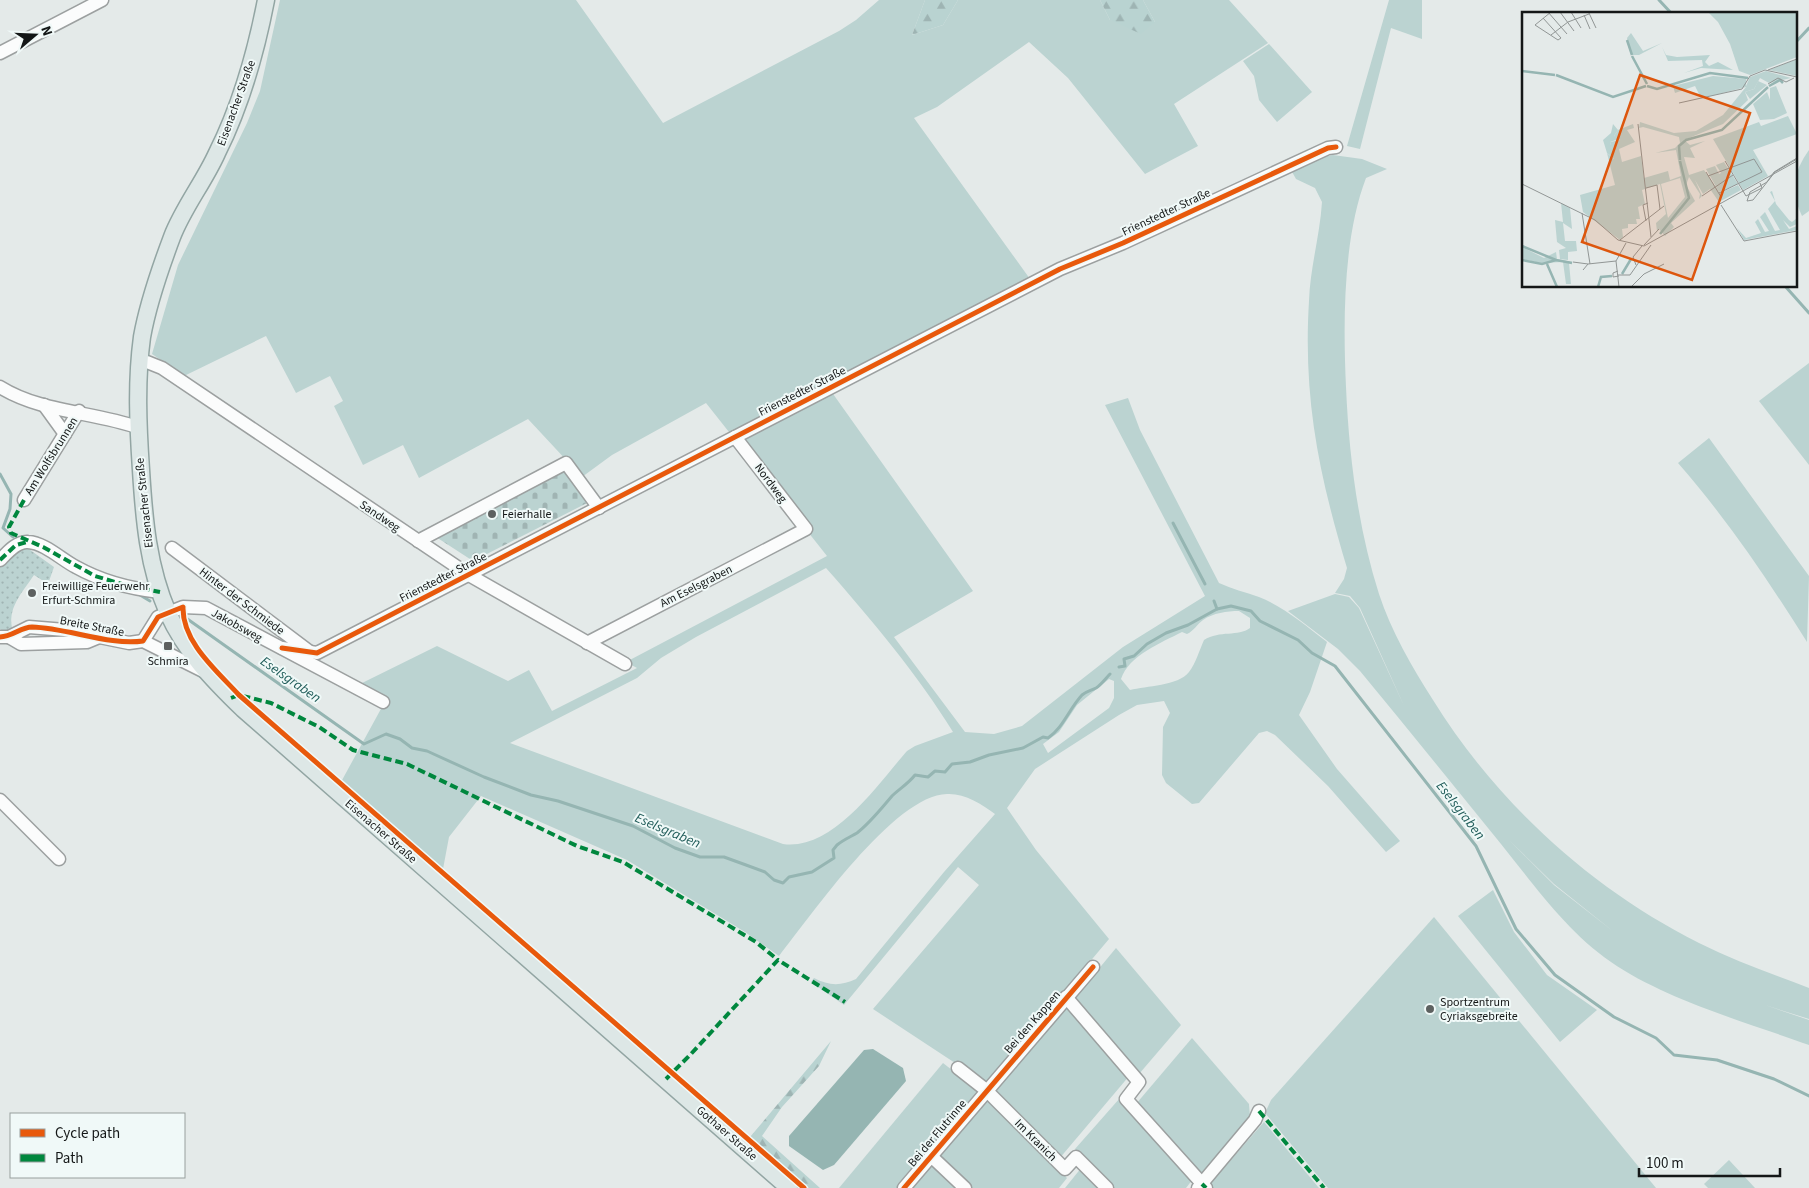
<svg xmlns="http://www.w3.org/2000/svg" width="1809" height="1188" font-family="'Source Sans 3',sans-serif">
<defs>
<pattern id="forest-firs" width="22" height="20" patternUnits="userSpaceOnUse" patternTransform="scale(1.25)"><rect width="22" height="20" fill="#b9d3d1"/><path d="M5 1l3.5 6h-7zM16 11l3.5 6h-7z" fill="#9eb4b3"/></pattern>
<pattern id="cemetery-stones" width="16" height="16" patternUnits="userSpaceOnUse" patternTransform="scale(1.25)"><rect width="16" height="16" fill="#bbd3d1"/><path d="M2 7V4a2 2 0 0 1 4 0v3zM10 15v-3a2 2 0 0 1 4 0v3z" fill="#a0b4b3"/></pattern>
<pattern id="park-dots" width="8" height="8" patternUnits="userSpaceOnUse" patternTransform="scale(1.25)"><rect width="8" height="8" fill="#bbd3d1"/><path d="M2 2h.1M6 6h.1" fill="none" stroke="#a0b4b3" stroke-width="1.8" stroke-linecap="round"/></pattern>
</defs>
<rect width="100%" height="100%" fill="#e4eae9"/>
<g fill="#bbd3d1" fill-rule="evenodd">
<path d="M 280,0 L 576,0 L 663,123 L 839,31 L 856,20 L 879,0 L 925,0 L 912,35 L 943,25 L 958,0 L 1100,0 L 1110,20 L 1155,22 L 1143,0 L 1229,0 L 1268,43 L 1174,104 L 1198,146 L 1145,174 L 1068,78 L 1029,42 L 937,107 L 914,118 L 1030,279 L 826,384 L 973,591 L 894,637 L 965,732 L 994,734 L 1022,726 L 1123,647 L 1205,596 L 1105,405 L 1128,398 L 1140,430 L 1219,583 C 1232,589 1245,592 1259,597 C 1284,607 1306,626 1327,642 L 1310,692 L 1299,715 L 1337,769 L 1400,841 L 1386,852 L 1328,786 L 1275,735 L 1267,731 L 1259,733 L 1199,803 L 1192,804 L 1166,783 L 1162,775 L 1163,727 L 1170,713 L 1164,701 L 1137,705 L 1119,715 L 1035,769 L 1007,808 L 1036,850 L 1109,939 L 987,1084 L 873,1009 L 979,885 L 958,867 L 844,1005 L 811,982 L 814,978 C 829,986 841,986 856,979 L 944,872 L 995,814 C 982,804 964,793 947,794 C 894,795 811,916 779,956 L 745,932 L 627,860 L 481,796 L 449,837 L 443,869 L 341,782 L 382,707 L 358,685 L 437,646 L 508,681 L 529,670 L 552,711 L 637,668 L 626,662 L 827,556 L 706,403 L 612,455 L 582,477 L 528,419 L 419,478 L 403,445 L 363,465 L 334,406 L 343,401 L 330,376 L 296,393 L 266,336 L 184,376 L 152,354 L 178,265 L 247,123 L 260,91 ZM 826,568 C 871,619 918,675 953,732 L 915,746 L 907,751 C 878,784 833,851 783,844 L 510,743 L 637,678 L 661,658 L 696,637 ZM 1239,611 L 1250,618 L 1250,628 C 1238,637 1220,630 1204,640 C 1199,651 1196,663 1189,672 C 1178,686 1146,686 1130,690 L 1121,679 C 1129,655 1161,643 1182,632 L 1187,634 C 1194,631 1197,624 1203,620 C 1213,613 1227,611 1239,611 ZM 1109,679 L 1114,681 L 1114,698 L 1109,708 L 1048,753 L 1043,744 L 1059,732 L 1077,705 Z"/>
<path d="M 1389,0 L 1422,0 L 1422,39 L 1391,28 L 1360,149 L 1347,146 Z"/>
<path d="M 1269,44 L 1312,92 L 1277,122 L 1259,100 L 1254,76 L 1243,61 Z"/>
<path d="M 1809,150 L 1809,211 L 1802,216 C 1790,190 1793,173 1809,150 Z"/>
<path d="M 1333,155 L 1362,159 L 1387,169 L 1366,178 C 1343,238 1343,322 1346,387 C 1349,456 1358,528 1379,594 C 1391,631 1412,667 1433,700 C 1497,803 1591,889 1699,943 C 1735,961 1772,974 1809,988 L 1809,1019 L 1765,1005 L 1809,1020 L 1809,1045 C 1748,1023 1664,999 1611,962 C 1567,932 1534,885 1501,844 C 1454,786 1407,728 1360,671 L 1338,649 L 1288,611 L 1335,594 L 1349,597 L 1359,608 L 1405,708 L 1360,608 L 1350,596 L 1335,593 L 1344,579 L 1347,568 C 1319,475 1303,399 1309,301 C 1310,268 1320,235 1322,202 L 1315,188 L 1296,179 L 1291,170 L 1312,159 ZM 1509,840 L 1554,884 L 1614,932 L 1554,885 Z"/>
<path d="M 1809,363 L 1809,465 L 1759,401 Z"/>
<path d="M 1709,438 L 1809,576 L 1807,642 C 1768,580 1727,519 1678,463 Z"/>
<path d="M 1493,890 L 1514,932 L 1547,975 L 1597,1010 L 1560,1042 L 1458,916 Z"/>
<path d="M 1434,917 L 1656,1188 L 1328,1188 L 1265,1113 L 1271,1100 Z"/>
<path d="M 1116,948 L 1181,1025 L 1139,1074 L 1073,1000 Z"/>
<path d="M 1066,1007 L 1130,1075 L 1059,1159 L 994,1091 Z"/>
<path d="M 1192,1038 L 1249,1104 L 1250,1117 L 1200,1176 L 1136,1104 Z"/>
<path d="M 943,1063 L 980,1092 L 899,1188 L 839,1188 Z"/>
<path d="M 1120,1098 L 1193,1179 L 1186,1188 L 1114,1188 L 1075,1149 Z"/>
<path d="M 986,1101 L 991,1101 L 1067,1178 L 1059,1188 L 972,1188 L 941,1160 L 940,1156 Z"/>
<path d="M 1264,1122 L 1319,1188 L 1211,1188 L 1208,1186 Z"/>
<path d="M 1729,1160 L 1755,1188 L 1708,1188 L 1704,1184 Z"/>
<path d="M 933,1163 L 960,1188 L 912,1188 Z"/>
<path d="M 1082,1167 L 1103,1188 L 1065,1188 Z"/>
</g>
<g fill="url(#forest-firs)">
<path d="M 925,0 L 958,0 L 943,25 L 912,35 Z"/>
<path d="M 1100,0 L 1143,0 L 1155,22 L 1141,34 L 1110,20 Z"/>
<path d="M 831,1041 L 819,1066 L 782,1107 L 762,1136 L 820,1188 L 809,1188 L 750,1137 Z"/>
</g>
<path fill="url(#cemetery-stones)" d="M 565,468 L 589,502 L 473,561 L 436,537 Z"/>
<path fill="url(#park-dots)" d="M 26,547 L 54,567 L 48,584 L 34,575 C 22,593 6,609 13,631 L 6,633 L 0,629 L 0,567 L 16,552 Z"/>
<path fill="#95b5b2" d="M 873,1049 L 903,1068 L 906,1081 L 834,1165 L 823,1170 L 789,1146 L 789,1136 L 864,1050 Z"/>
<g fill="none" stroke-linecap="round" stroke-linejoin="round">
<g stroke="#95b5b2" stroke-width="3">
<path d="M 1659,0 L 1672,14"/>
<path d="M 1795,43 L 1809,28"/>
<path d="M 1785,286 L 1809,313"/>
<path d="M 0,474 L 11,494 L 10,509 L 3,528 L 13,537"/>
<path d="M 1173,523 L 1205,584"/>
<path d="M 140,595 L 150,601"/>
<path d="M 1214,601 L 1217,609"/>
<path d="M 186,618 L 364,744 L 386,734 L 400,739 L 412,748 L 427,751 L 484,777 L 531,795 L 558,801 L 633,826 L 675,848 L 700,857 L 724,857 L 746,865 L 765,872 L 774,880 L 783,883 L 789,877 L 812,872 L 834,858 L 833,850 L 837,845 C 843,840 850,837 857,833 C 870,823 881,809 892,796 C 899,789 908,784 915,775 L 928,777 L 935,771 L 945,772 L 952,764 L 970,762 L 989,755 L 1023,748 L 1043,737 L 1048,738 C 1063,728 1069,709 1082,695 C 1087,691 1090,691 1096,688 C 1101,685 1106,678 1110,674"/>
<path d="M 1119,667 L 1125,666 L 1124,659 L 1134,656 L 1147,644 L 1166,633 L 1188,625 L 1217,609 L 1231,606 L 1251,611 L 1260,621 L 1298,640 L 1312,653 L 1335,666 L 1476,846 L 1516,929 L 1555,975 L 1614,1017 L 1656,1038 L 1674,1055 L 1717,1060 L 1774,1079 L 1809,1096"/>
</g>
<defs>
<g id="minor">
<path d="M 0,53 L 102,0"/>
<path d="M 140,363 L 147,362 L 162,368 L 469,575 L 625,664"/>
<path d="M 0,387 C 40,412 93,412 137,427"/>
<path d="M 44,405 L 65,434"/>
<path d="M 24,500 L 79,411"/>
<path d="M 418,541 L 566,463 L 599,508"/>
<path d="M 172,548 L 310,652"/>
<path d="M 0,560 C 7,553 17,541 28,542 C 45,543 62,560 76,567 C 101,581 132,589 160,592"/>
<path d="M 0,637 L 9,637 L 29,627 L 65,630 L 129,643 L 143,641 L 205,672"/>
<path d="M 9,637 L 21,644 L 87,642 L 99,637"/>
<path d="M 143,641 L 158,617 L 183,607 L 206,608 L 383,702"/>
<path d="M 587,643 L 806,529 L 735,437"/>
<path d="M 282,648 L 317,653 L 1060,269 L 1123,243 L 1328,148 L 1336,147"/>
<path d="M 0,800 L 59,859"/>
<path d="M 1066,997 L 1139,1082 L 1126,1099 L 1206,1188"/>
<path d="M 958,1068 L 986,1090 L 1065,1169 L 1076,1157 L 1107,1188"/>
<path d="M 931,1156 L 965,1188"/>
<path d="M 904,1188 L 1093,967"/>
<path d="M 1198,1188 L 1255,1120 L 1259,1111"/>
</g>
<path id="major" d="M 266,0 C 256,52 241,105 217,153 C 204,182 183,208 172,237 C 160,269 148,303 142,337 C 136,381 138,426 141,470 C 144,519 148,567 168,613 C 185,651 213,680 243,709 L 789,1188"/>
</defs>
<use href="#minor" stroke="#9ca0a0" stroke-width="15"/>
<use href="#major" stroke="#92a5a3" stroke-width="19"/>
<use href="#minor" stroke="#fbfcfc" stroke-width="12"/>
<use href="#major" stroke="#dde7e6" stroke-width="16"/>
<g stroke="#00873e" stroke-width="4" stroke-dasharray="8 4" stroke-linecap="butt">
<path d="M 24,500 L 9,527 L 11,533 L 43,547 L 95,576 L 125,585 L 160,592"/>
<path d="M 0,560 L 16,545 L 27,542"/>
<path d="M 231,698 L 239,695 L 271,703 L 319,727 L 353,750 L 407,764 L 577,846 L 623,862 L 756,942 L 778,960"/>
<path d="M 666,1079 L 690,1055 L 778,960 L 845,1002"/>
<path d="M 1259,1111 L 1324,1188"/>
<path d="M 1202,1184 L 1206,1188"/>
</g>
<defs>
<g id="cycleway">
<path d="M 0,637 C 12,637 21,627 32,627 C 68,628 110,646 143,641 L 158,617 L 183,607 C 182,642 217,671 239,695 L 804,1188"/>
<path d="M 282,648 L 317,653 L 1060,269 L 1123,243 L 1328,148 L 1336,147"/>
<path d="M 904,1188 L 1093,967"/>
</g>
</defs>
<use href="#cycleway" stroke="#f0f9f8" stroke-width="8"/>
<use href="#cycleway" stroke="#e8590c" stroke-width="5"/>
</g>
<g fill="#5d6160" stroke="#f0f9f8" stroke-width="2">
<circle cx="492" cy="514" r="5"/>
<circle cx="32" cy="593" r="5"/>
<rect x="163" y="641" width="10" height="10" rx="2.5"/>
<circle cx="1430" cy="1009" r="5"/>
</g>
<g text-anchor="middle" stroke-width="4" stroke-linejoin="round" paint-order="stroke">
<g font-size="12" fill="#141717" stroke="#f0f9f8">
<text transform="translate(236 103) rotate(-70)" y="4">Eisenacher Straße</text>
<text transform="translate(1166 212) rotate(-25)" y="4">Frienstedter Straße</text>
<text transform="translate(802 391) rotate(-27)" y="4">Frienstedter Straße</text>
<text transform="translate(51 456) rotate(-58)" y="4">Am Wolfsbrunnen</text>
<text transform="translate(771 483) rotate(53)" y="4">Nordweg</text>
<text transform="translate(144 503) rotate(-96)" y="4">Eisenacher Straße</text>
<text transform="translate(380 516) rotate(34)" y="4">Sandweg</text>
<text transform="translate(443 577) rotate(-27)" y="4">Frienstedter Straße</text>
<text transform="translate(696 586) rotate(-27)" y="4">Am Eselsgraben</text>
<text transform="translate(242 601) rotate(37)" y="4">Hinter der Schmiede</text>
<text transform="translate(237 625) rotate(29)" y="4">Jakobsweg</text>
<text transform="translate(92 626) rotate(11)" y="4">Breite Straße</text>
<text transform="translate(381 831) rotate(41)" y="4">Eisenacher Straße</text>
<text transform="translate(1032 1022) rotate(-49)" y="4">Bei den Kappen</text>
<text transform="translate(727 1133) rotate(41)" y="4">Gothaer Straße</text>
<text transform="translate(937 1133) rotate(-50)" y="4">Bei der Flutrinne</text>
<text transform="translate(1036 1140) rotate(45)" y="4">Im Kranich</text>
</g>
<g font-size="12" fill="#141717" stroke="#f0f9f8" text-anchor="start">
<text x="502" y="518">Feierhalle</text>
<text x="42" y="590">Freiwillige Feuerwehr<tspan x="42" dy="14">Erfurt-Schmira</tspan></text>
<text x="168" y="665" text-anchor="middle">Schmira</text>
<text x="1440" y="1006">Sportzentrum<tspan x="1440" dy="14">Cyriaksgebreite</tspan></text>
</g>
<g font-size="14" font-style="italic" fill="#215d5a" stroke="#f0f9f8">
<text transform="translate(291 679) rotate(35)" y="5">Eselsgraben</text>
<text transform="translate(1461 810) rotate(52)" y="5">Eselsgraben</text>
<text transform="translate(668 830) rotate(23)" y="5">Eselsgraben</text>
</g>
</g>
<g transform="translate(1522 12)">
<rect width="275" height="275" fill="#e4eae9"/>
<path d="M 109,21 L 121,39 L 140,31 L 117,43 L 109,43 L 105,26 ZM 275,47 L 275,64 L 247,58 ZM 244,59 L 269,66 L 247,71 L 238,66 L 232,77 L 223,80 L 226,88 L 201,112 L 162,128 L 168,133 L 183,129 L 168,136 L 173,146 L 162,145 L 167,163 L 182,158 L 198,181 L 216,173 L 219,178 L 197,190 L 188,177 L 181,182 L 173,168 L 180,184 L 177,187 L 178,182 L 167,165 L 164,173 L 173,189 L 149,211 L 152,215 L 143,224 L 137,217 L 135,219 L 134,211 L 144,202 L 138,172 L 120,178 L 123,192 L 116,195 L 118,207 L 114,207 L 115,212 L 106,212 L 106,216 L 100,217 L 101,225 L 98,228 L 61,200 L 58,183 L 93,173 L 85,141 L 92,147 L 88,130 L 98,128 L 92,124 L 96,118 L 111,112 L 112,116 L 105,118 L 113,130 L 97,137 L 100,150 L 119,144 L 122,166 L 146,159 L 148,168 L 159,164 L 154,138 L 133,141 L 153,136 L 158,131 L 157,125 L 121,115 L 117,116 L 118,110 L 152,121 L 174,119 L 201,103 L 224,75 L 189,84 L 178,84 L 173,74 L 153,81 L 151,74 L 191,64 L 224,67 L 224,74 L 228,65 ZM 158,166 L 163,185 L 146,206 L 139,172 ZM 254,74 L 265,101 L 252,107 L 238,108 L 231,92 L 245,80 L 248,88 L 248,76 ZM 266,104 L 275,122 L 231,138 L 246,164 L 221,178 L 191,127 L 237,110 L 239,114 ZM 202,150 L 216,172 L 197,180 L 184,157 L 193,154 L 197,162 L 203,159 L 199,161 L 194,153 ZM 39,191 L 48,196 L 50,217 L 41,211 L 43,229 L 54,229 L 55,239 L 46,240 L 46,248 L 38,247 L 37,238 L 44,236 L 35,230 L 33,208 L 41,210 ZM 0,235 L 22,246 L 34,240 L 35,247 L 51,250 L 47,251 L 49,272 L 44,272 L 41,250 L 19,251 L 0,247 Z" fill="#bbd3d1" fill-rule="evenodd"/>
<path d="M 140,35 L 144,43 L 155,45 L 188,43 L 183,50 L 187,54 L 196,50 L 211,58 L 179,56 L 162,61 L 181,54 L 180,48 L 146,49 ZM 91,112 L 96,118 L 92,124 L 100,126 L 88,130 L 93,147 L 85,141 L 81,128 L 89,121 ZM 250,179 L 254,192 L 267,208 L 270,210 L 275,206 L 275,212 L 268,215 L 261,208 L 267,217 L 275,214 L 275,218 L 222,228 L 215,216 L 224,226 L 239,221 L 233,210 L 236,207 L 243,220 L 247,219 L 238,205 L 243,200 L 253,219 L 258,218 L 246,197 L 253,189 L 248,180 Z" fill="#b9d3d1"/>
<path d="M 186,0 L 275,0 L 275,45 L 228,63 L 217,59 L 208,32 L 196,10 Z" fill="#bbd3d1"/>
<path d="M 236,69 L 245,73 L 228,87 L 223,80 L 232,77 Z" fill="#bbd3d1"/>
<path fill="none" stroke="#95b5b2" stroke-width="2.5" d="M 105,28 L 110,43M 110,44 L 125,72M 0,59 L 33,63M 34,63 L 91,85 L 124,74M 125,74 L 135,77 L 188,61 L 226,66M 247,74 L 258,68 L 261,71M 158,148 L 157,134 L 164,128 L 200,118 L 246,75M 138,222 L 167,186 L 158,149M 0,234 L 34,248M 0,248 L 20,252 L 34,248 L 50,251M 25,252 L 35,275M 100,262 L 109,247M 76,275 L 79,265 L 90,264"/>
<path fill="none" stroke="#919695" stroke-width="1" d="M 26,0 L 45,22M 29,0 L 13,13 L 36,28 L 39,26M 38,0 L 52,19M 49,0 L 59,16M 67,1 L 74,16M 62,3 L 68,17M 21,6 L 39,26M 29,23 L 46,10 L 67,2M 246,58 L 275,47M 246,72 L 256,66 L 264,70 L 272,66M 157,91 L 220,77 L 228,64 L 243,58 L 275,65M 116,112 L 129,225M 275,146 L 252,160 L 245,170 L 228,180 L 225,189 L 231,188 L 253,160 L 275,147M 203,149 L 224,184 L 240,176 L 238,171M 184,160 L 199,185M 186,164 L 232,147 L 240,160 L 197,181M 0,172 L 73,208 L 96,228 L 122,234 L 275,149M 124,176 L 135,173 L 138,197M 180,184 L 211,163M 199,193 L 222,229 L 275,219M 60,201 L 68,252M 124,209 L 121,193 L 126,191M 98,228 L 142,194M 122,233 L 137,217M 51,250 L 66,252M 114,253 L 111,245 L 120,234M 61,258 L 66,252 L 94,249M 96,259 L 91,261 L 91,265 L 97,264M 96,263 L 108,263 L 129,233M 97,275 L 94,249 L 104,231M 109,275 L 122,262 L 142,252"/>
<path fill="#dd560d" fill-opacity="0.15" stroke="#dd560d" stroke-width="2.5" d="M 118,63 L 228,101 L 170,268 L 60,230 Z"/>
<rect width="275" height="275" fill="none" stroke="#141717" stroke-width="2.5"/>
</g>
<rect x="10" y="1113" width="175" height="65" fill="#f0f9f8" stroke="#989f9e"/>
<rect x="20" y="1129" width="25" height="8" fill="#e8590c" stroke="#989f9e"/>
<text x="55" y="1138" font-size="15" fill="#141717">Cycle path</text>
<rect x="20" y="1154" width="25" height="8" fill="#00873e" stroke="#989f9e"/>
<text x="55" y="1163" font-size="15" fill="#141717">Path</text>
<g transform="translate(35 35) rotate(71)" stroke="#f0f9f8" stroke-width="4" paint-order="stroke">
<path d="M0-4L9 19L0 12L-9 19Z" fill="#141717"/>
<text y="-8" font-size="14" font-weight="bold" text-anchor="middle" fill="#141717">N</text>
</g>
<path d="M1639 1168v8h141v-8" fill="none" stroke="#141717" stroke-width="2.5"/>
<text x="1646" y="1168" font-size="15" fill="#141717" stroke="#f0f9f8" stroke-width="4" paint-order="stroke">100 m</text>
</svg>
